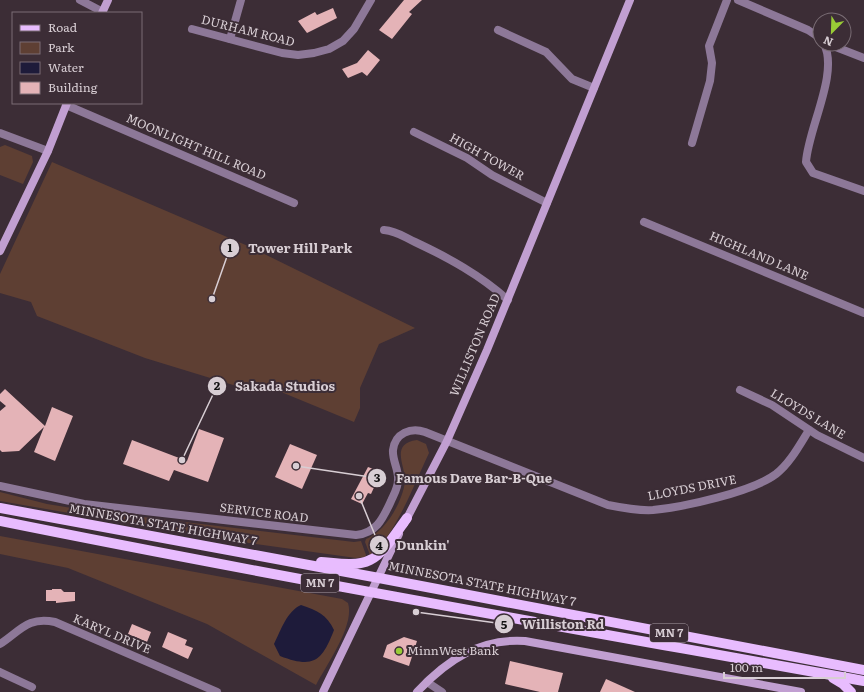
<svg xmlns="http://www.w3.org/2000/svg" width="864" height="692" font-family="Literata,serif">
<rect width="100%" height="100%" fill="#3c2d36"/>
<g fill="#5e3f33">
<path d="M 5,145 L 32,156 L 33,162 L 23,184 L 0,175 L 0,147 Z"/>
<path d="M 52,162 L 248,246 L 415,328 L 379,344 L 360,388 L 360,408 L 354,422 L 269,387 L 256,392 L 145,358 L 37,316 L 31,302 L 0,293 L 0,274 Z"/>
<path d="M 417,440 L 426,444 L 429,453 C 415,482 395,537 370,555 L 365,542 L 366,539 C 385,532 402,503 405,482 C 406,466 389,444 417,440 Z"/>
<path d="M 0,492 L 47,504 L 84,510 L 354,542 L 361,541 L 366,555 L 365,557 L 356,558 L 213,538 L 0,501 Z"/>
<path d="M 0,536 L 342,599 L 348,603 C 355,625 327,664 316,685 L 207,624 L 68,568 L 0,554 Z"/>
</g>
<path fill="#1e1b3a" d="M 301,605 C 317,610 327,615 334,630 C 322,661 314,669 280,656 L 274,644 C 281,630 287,611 301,605 Z"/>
<g fill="#e4b3b7">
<path d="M 404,0 L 422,0 L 409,12 L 412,14 L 392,39 L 379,30 Z"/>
<path d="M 333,8 L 337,18 L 307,33 L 298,21 L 315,12 L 317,15 Z"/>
<path d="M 368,50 L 380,60 L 367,76 L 362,72 L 348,78 L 342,69 L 357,63 Z"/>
<path d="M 5,389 L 45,426 L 52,407 L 73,416 L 55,461 L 34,452 L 44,427 L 19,451 L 2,452 L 0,450 L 0,411 L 6,406 L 0,401 L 0,394 Z"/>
<path d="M 199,429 L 224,438 L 208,482 L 174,470 L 169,481 L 123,464 L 132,440 L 187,461 Z"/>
<path d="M 290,444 L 317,455 L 302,489 L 275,477 Z"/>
<path d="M 368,467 L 376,470 L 372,478 L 377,481 L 371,494 L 368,493 L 362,504 L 351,499 Z"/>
<path d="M 52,589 L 61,589 L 64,592 L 75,592 L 75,601 L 56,603 L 56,601 L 46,601 L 46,590 L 52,590 Z"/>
<path d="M 132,624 L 151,632 L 147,642 L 128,634 Z"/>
<path d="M 168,632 L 187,640 L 185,645 L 193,648 L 188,659 L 162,647 Z"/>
<path d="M 404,637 L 417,641 L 409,666 L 383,657 L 387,645 Z"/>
<path d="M 510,661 L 563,673 L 558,692 L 540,692 L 505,684 Z"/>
<path d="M 606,679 L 635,692 L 600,692 Z"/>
</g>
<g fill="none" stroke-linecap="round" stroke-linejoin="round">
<g stroke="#8d7898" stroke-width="8">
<path d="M 80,0 L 103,12"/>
<path d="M 738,0 L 808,30 L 820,38"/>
<path d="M 192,29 L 282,53 L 298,55 L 314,53 L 329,49 L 343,41 L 354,29 L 371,0"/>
<path d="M 498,30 L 546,52 L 572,79 L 594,88"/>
<path d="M 230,39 L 241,0"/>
<path d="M 824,44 C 839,73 808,129 806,162 L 813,173 L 864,191"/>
<path d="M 828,44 L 864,58"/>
<path d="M 66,105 L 294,203"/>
<path d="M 414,132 L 467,158 L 492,175 L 547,203"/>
<path d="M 0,133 L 48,151"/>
<path d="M 692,143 L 710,81 L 712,63 L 709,46 L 727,0"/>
<path d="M 644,222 L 864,313"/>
<path d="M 384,230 C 397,231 404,237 415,242 C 449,258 480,275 508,300"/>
<path d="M 740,390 L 772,405 L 817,435 L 864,458"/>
<path d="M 0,486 L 84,504 L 356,535 C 377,533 383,518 391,501 C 394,494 398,488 398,480 C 399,470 392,460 393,450 C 395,433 411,427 425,432 L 608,505 C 623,508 638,511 653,510 C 684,507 752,492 776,474 C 790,463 799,446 809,430"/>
<path d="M 0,644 C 20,631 28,616 55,622 L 217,692"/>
<path d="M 0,672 L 32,687"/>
<path d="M 427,682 L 442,692"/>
</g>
<g stroke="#c19fd1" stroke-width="8">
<path d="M 102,13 L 108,0"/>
<path d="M 0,251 L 48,151 L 67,103"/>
<path d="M 404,524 L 447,441 L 487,350 L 630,0"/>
<path d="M 323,692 L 399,534"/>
<path d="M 417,692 C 447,660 480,638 525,641 L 801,692"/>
</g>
<g stroke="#e8bcfe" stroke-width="10">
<path d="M 0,508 L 379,578 L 864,670"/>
<path d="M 0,521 C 287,579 576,629 864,681"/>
<path d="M 321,562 C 336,563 356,567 370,560 C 383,555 398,530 407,518"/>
<path d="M 833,678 L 843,684 L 851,692"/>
</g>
</g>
<circle fill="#99cb36" stroke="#3c2d36" stroke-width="1.5" cx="399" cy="651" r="4"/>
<g text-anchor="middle" stroke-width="4" stroke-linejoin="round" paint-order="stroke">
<g fill="#3c2d36" stroke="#a99ea5" stroke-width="1">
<rect x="301" y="574" width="38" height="18" rx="3"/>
<rect x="650" y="624" width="38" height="18" rx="3"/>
</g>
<g font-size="11" font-weight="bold" fill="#d8ced4">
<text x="320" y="587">MN 7</text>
<text x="669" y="637">MN 7</text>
</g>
<g font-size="12" fill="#d8ced4" stroke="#3c2d36">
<text transform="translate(248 31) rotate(14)" y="4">DURHAM ROAD</text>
<text transform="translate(196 147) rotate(23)" y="4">MOONLIGHT HILL ROAD</text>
<text transform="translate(487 157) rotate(29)" y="4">HIGH TOWER</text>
<text transform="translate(759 256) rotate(23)" y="4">HIGHLAND LANE</text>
<text transform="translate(475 345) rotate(-67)" y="4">WILLISTON ROAD</text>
<text transform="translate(808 414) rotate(31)" y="4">LLOYDS LANE</text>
<text transform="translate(692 488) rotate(-11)" y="4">LLOYDS DRIVE</text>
<text transform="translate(264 513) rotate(7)" y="4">SERVICE ROAD</text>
<text transform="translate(163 525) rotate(10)" y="4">MINNESOTA STATE HIGHWAY 7</text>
<text transform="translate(482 584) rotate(11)" y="4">MINNESOTA STATE HIGHWAY 7</text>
<text transform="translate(112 634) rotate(23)" y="4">KARYL DRIVE</text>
</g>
<g font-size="12" fill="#d8ced4" stroke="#3c2d36" text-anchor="start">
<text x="407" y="655">MinnWest Bank</text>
</g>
</g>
<path fill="none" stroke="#d8ced4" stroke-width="1.5" d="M212 299L230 248M182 460L217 386M296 466L377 478M359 496L379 545M416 612L504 624"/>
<g fill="#d8ced4" stroke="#3c2d36" stroke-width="1.5">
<circle cx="212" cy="299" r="4"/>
<circle cx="182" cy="460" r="4"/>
<circle cx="296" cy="466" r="4"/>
<circle cx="359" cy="496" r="4"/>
<circle cx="416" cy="612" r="4"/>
<circle cx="230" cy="248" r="10"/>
<circle cx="217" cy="386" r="10"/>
<circle cx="377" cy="478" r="10"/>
<circle cx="379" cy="545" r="10"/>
<circle cx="504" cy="624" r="10"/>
</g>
<g font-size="12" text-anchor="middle" font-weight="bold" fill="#111">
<text x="230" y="252">1</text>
<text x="217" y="390">2</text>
<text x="377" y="482">3</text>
<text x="379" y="550">4</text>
<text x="504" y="629">5</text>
</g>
<g font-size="13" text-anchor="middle" font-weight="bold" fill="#d8ced4" stroke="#3c2d36" stroke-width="4" stroke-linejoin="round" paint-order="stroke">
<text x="300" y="253">Tower Hill Park</text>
<text x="285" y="391">Sakada Studios</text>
<text x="474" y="483">Famous Dave Bar-B-Que</text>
<text x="423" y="550">Dunkin'</text>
<text x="563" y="629">Williston Rd</text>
</g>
<rect x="12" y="12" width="130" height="92" fill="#3c2d36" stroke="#7a6d75"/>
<rect x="20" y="25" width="20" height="6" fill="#e8bcfe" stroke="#7a6d75"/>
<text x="48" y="32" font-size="12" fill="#d8ced4">Road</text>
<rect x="20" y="42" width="20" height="12" fill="#5e3f33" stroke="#7a6d75"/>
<text x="48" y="52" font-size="12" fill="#d8ced4">Park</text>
<rect x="20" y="62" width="20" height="12" fill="#1e1b3a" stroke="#7a6d75"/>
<text x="48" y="72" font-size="12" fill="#d8ced4">Water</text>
<rect x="20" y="82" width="20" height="12" fill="#e4b3b7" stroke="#7a6d75"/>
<text x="48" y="92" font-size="12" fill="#d8ced4">Building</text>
<g transform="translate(832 32) rotate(203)"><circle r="19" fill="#3c2d36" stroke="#7a6d75"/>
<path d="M0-3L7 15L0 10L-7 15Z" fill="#99cb36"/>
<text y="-6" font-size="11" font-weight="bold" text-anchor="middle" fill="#d8ced4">N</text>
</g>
<path d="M724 672v6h121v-6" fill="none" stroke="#d8ced4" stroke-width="2"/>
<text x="730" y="672" font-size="12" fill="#d8ced4" stroke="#3c2d36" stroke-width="3" paint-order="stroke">100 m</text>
</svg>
